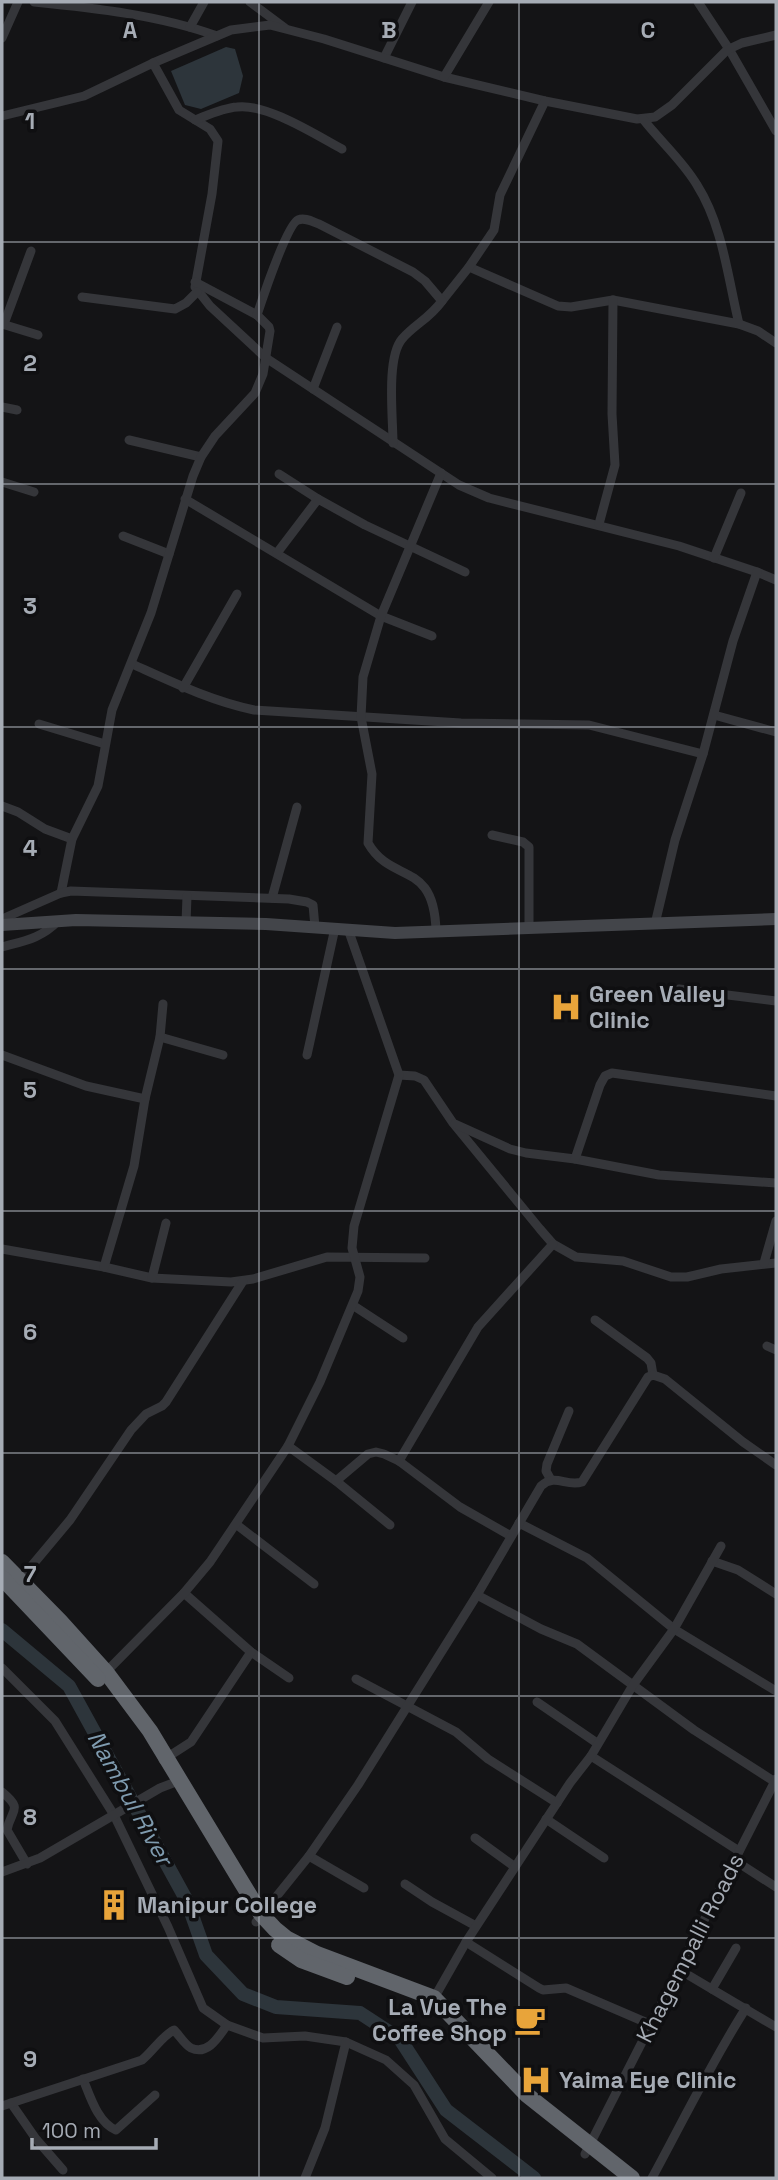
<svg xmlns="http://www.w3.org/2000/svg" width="778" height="2180" font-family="'Space Grotesk',sans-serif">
<rect width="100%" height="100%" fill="#141416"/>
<path fill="#2d353b" d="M 226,47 L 235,49 L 243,76 L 239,93 L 201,109 L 185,105 L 171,71 Z"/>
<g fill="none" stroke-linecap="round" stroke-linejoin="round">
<path stroke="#2d353b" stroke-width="14" d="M 2,1630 L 69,1686 L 187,1901 L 206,1955 L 243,1994 L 276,2007 L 360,2013 L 400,2039 L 446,2110 L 534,2178"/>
<g stroke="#35363a" stroke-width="9">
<path d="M 34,2 C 94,8 159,15 217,36"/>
<path d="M 250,2 L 285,28"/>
<path d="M 698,2 L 729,49 L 776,131"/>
<path d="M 190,27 L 204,2"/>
<path d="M 2,38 L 18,2"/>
<path d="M 384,58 L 412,2"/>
<path d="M 153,63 L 231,30 L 270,25 L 324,39 L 444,77 L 545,101 L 637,119 L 655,117 L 672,105 L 727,50 L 742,43 L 776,35"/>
<path d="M 444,77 L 489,2"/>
<path d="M 2,116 L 84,96 L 153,63 L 179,110 L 210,129 L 218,141 L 212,194 L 195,287 L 210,306 L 266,358 L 459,485 L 489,498 L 679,546 L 757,572 L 776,580"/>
<path d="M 643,119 C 660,141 683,161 697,185 C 723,226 728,279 739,324"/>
<path d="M 195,120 C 208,115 223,108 237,107 C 266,103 316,135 342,149"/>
<path d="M 469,267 L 558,306 L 571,307 L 613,300 L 739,324 L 758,331 L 776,343"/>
<path d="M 195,282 L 257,315"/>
<path d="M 82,297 L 175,309 L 186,303 L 197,292"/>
<path d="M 442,301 L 469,267 L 494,230 L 500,195 L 545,101"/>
<path d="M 2,324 L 38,335"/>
<path d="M 4,324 L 31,251"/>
<path d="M 313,389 L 337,327"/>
<path d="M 2,407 L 17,410"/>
<path d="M 129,440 L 201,457"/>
<path d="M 279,474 L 318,499"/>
<path d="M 2,482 L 34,492"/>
<path d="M 185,499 L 381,616 L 432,636"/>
<path d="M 599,524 L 615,465 L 612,414 L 613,300"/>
<path d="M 123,536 L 169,554"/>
<path d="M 277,553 L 318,499 L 365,525 L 465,572"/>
<path d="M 714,558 L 741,493"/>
<path d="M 132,664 C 172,682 211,701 254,710 L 461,723 L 589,725 L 703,754"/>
<path d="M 183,688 L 237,594"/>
<path d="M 714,715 L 776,732"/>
<path d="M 39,724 L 105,744"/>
<path d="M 2,806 L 18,812 L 45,829 L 72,839"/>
<path d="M 492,835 L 523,842 L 529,847 L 529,928"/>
<path d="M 61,893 L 72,839 L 98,786 L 112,710 L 151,613 L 193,476 L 201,457 L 215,436 L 255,393 L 263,374 L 270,331 L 269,327 L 257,315 C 262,300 287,224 298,220 C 305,217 313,222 319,224 L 413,272 L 425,281 L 442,301 C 429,319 415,324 402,339 C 386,358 393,418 393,443"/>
<path d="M 272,898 L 297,807"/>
<path d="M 2,919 L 61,893 L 71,891 L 289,899 L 307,902 L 313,905 L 315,927"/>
<path d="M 186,923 L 187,896"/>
<path d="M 655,924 L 675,840 L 703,754 L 733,641 L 757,572"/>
<path d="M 436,931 C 434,859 392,885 368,843 L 372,774 L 361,717 L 363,677 L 381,616 L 441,473"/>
<path d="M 2,947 C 24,941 42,938 58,921"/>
<path d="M 679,989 L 776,1001"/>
<path d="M 160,1037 L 223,1055"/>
<path d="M 2,1055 L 86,1086 L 145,1099"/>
<path d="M 307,1055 L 335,928"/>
<path d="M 399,1075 L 415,1076 L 424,1080 L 453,1123 L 540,1229 L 553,1244 L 576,1257 L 623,1261 L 671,1277 L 687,1277 L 721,1269 L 776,1263"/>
<path d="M 455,1124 L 510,1149 L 526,1153 L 575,1159 L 659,1175 L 776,1183"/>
<path d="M 575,1159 L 600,1085 L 605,1076 L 612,1073 L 776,1096"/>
<path d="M 2,1249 L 104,1267 L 152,1278 L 231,1282 L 253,1279 L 327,1257 L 425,1258"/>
<path d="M 764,1263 L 776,1221"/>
<path d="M 104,1267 L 134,1166 L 145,1099 L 160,1037 L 163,1004"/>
<path d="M 152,1278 L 166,1223"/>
<path d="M 354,1306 L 403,1338"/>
<path d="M 595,1320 L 647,1358 L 651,1363 L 653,1375"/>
<path d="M 767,1346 L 776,1350"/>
<path d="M 288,1446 L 336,1481 L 390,1525"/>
<path d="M 399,1461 L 478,1327 L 553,1244"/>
<path d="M 551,1480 L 546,1471 L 547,1464 L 569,1411"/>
<path d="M 336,1481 L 368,1454 L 376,1452 L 384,1454 L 399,1461 L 460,1507 L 511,1536"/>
<path d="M 519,1523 L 587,1558 L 674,1629 L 776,1691"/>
<path d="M 237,1525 L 314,1584"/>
<path d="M 712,1561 L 738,1570 L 776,1594"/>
<path d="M 19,1581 L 70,1520 L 131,1430 L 146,1414 L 162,1406 L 166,1402 L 243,1281"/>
<path d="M 184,1593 L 251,1652 L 289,1678"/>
<path d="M 477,1595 L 541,1629 L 577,1644 L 694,1730 L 775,1782"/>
<path d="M 2,1668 L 55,1721 L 114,1815 L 168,1927 L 203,2008 L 227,2025 L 263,2038 L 305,2036 L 346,2042 L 386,2060 L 414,2085 L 445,2139 L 492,2178"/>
<path d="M 105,1673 L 184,1593 L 210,1562 L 288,1446 L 320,1382 L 358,1291 L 360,1277 L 352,1248 L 354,1226 L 399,1075 L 348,929"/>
<path d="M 356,1679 L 456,1732 L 488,1759 L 557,1803"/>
<path d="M 537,1702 L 597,1743"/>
<path d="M 591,1756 L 739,1851"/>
<path d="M 163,1760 L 191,1742 L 251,1652"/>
<path d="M 2,1792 C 24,1810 11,1809 7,1830 L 27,1864"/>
<path d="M 546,1819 L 604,1858"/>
<path d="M 475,1838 L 515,1867"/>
<path d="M 309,1856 L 364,1888"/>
<path d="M 734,1860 L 776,1887"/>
<path d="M 2,1872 L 40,1858 L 160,1788 L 181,1780"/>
<path d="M 405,1884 L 432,1902 L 476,1926"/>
<path d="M 256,1922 L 309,1856 L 358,1785 L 477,1595 L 541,1486 C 555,1473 566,1487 582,1482 L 648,1377 L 653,1375 L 665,1379 L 743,1442 L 776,1465"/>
<path d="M 466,1942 L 539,1988 L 543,1990 L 566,1988 L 652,2025"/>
<path d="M 678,1969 L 776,2027"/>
<path d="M 712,1989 L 736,1948"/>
<path d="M 429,2007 L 466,1942 L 570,1783 L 591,1756 L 633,1685 L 674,1629 L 721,1546"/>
<path d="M 83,2079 C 90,2096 98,2123 116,2130 L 155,2095"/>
<path d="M 11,2103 L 36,2139 L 63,2170"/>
<path d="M 2,2106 L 142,2060 C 153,2051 162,2036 174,2030 C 179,2035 185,2045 191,2048 C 208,2056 219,2036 227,2025"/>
<path d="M 585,2154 L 776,1779"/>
<path d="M 305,2178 L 325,2128 L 346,2042"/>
<path d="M 652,2178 C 683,2121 711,2063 746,2008"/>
</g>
<path stroke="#43454a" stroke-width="12" d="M 2,925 L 76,920 L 266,924 L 395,933 L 776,919"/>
<g stroke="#61656b" stroke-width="16">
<path d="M 2,1562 L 60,1621 L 106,1672 L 150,1731 L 242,1883 L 261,1914 L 275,1929 L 286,1938 L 317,1954 L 434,1998 L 527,2095 L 632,2178"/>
<path d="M 2,1578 L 98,1679"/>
<path d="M 279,1945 L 301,1960 L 347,1977"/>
</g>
</g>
<path fill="none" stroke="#a6acb5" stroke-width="2" stroke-opacity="0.55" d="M 259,2 L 259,2178M 519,2 L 519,2178M 2,242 L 776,242M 2,484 L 776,484M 2,727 L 776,727M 2,969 L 776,969M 2,1211 L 776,1211M 2,1453 L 776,1453M 2,1696 L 776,1696M 2,1938 L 776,1938"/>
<defs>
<symbol id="hospital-bare" viewBox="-9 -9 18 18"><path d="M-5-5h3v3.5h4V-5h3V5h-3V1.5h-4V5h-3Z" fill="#e8a43a" stroke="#0f0f11" stroke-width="2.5" paint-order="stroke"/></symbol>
<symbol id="building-bare" viewBox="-9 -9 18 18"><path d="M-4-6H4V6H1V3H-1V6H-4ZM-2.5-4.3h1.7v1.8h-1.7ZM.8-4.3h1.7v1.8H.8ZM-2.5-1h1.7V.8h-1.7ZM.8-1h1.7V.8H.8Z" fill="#e8a43a" stroke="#0f0f11" stroke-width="2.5" paint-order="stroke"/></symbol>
<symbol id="cafe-bare" viewBox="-9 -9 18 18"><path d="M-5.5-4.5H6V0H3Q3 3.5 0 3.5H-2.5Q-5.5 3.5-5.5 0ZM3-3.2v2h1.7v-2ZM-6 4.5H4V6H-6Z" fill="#e8a43a" stroke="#0f0f11" stroke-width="2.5" paint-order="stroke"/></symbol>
</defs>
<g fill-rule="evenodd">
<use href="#hospital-bare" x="544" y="985" width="44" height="44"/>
<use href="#building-bare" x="92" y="1883" width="44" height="44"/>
<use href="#cafe-bare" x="508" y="1998" width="44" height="44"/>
<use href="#hospital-bare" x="514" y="2058" width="44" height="44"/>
</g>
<g text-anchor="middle" stroke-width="7" stroke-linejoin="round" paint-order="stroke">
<g font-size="23" font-weight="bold" fill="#a6acb5" stroke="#0f0f11" text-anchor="start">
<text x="589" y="1002">Green Valley<tspan x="589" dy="26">Clinic</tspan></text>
<text x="137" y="1913">Manipur College</text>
<text x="507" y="2015" text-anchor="end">La Vue The<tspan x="507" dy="26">Coffee Shop</tspan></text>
<text x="559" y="2088">Yaima Eye Clinic</text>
</g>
<g font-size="23" fill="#a6acb5" stroke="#0f0f11">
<text transform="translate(690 1948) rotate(-63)" y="8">Khagempalli Roads</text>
</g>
<g font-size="24" font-style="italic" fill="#7f9baf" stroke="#0f0f11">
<text transform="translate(130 1798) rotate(61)" y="8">Nambul River</text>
</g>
</g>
<g font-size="23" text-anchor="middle" font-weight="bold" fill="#a6acb5" stroke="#0f0f11" stroke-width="7" stroke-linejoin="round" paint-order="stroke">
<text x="130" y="38">A</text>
<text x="389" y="38">B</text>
<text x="648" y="38">C</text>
<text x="30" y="129">1</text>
<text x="30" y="371">2</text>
<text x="30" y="614">3</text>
<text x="30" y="856">4</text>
<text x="30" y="1098">5</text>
<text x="30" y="1340">6</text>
<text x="30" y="1582">7</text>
<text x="30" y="1825">8</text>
<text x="30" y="2067">9</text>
</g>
<rect width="778" height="2180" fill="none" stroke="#a6acb5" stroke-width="7"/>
<path d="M32 2138v10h124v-10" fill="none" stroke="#a6acb5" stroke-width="3.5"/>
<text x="42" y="2138" font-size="21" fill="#a6acb5" stroke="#0f0f11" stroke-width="5" paint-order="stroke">100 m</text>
</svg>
